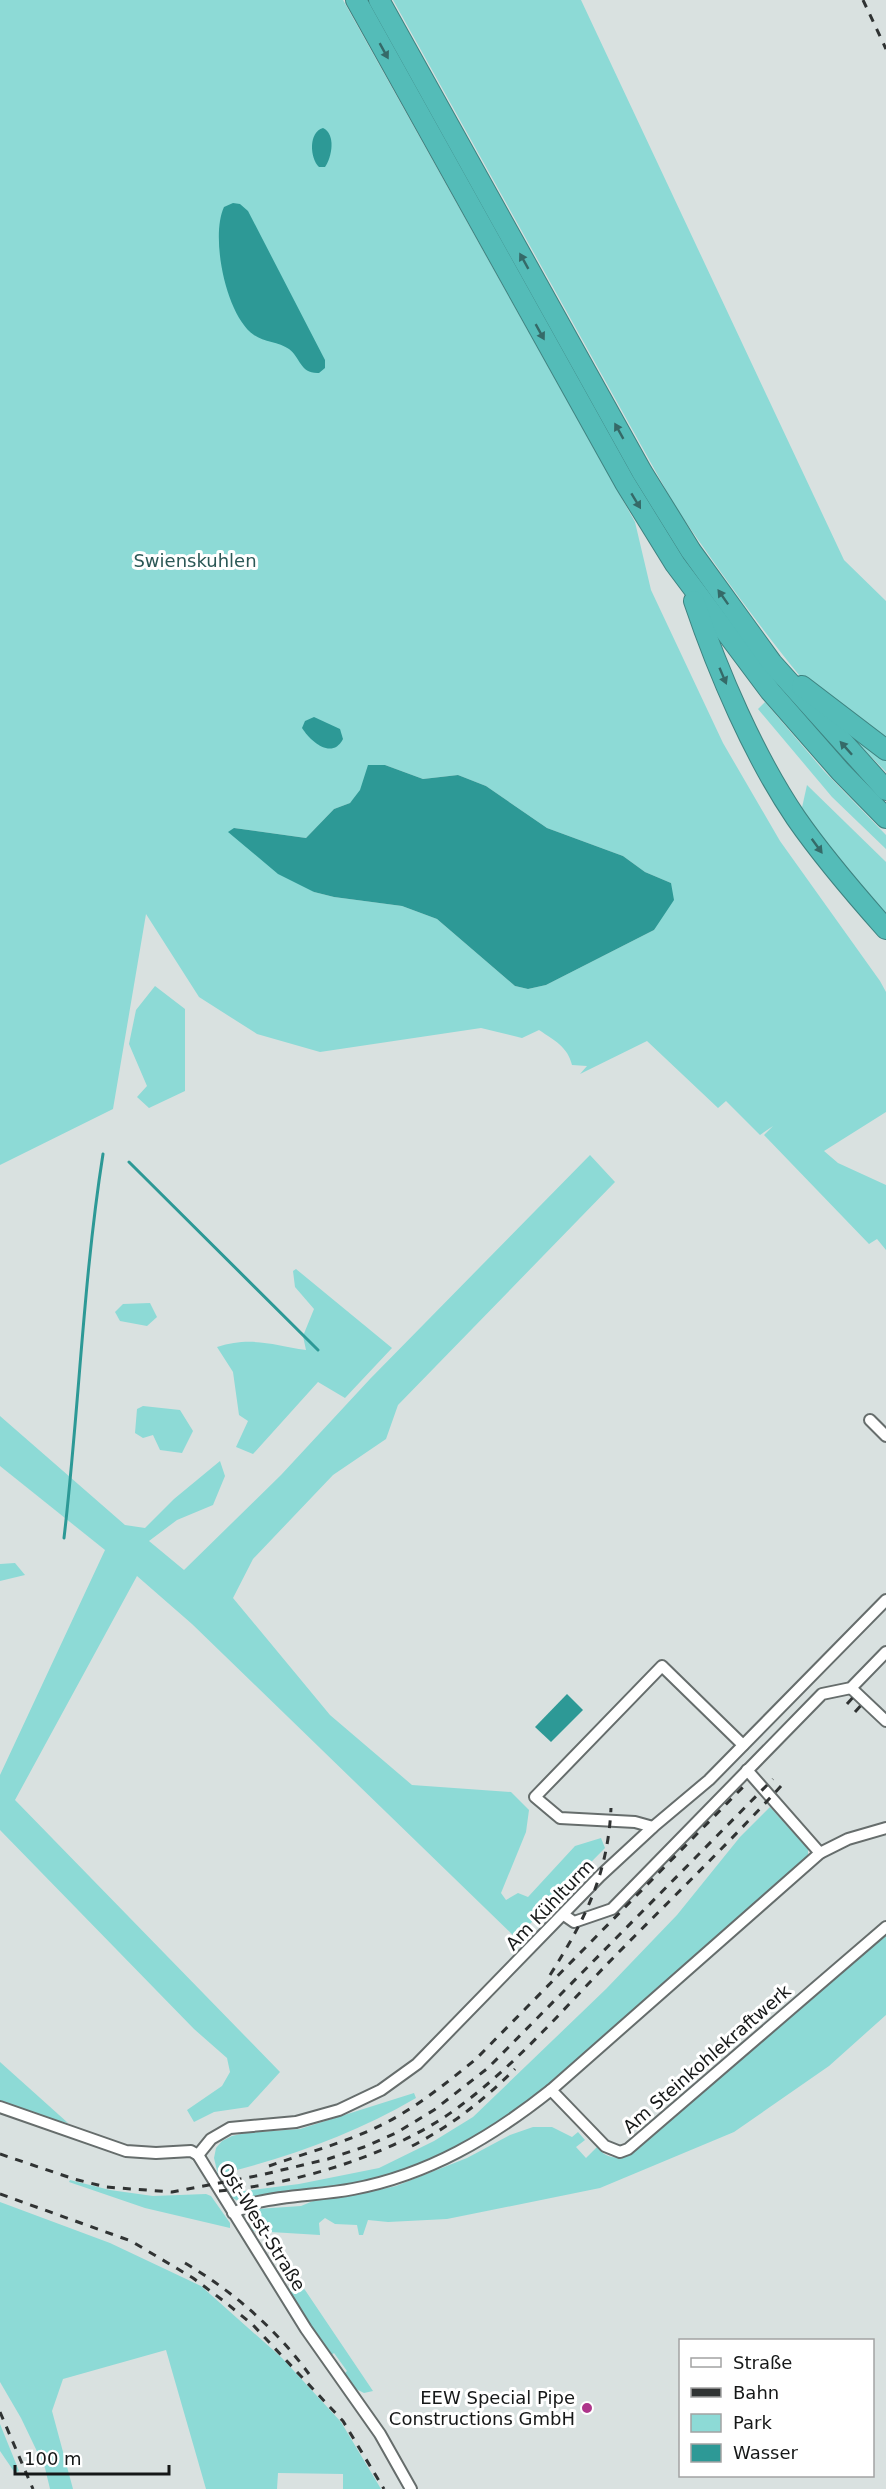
<svg xmlns="http://www.w3.org/2000/svg" width="886" height="2489" font-family="'DejaVu Sans',sans-serif">
<rect width="100%" height="100%" fill="#d9e1e0"/>
<g fill="#8ddad6" fill-rule="evenodd">
<path d="M 0,0 L 343,0 L 635,522 L 651,590 L 723,743 L 780,841 L 880,981 L 886,992 L 886,1112 L 824,1151 L 838,1163 L 886,1185 L 886,1250 L 877,1239 L 869,1244 L 764,1135 L 773,1126 L 760,1135 L 726,1101 L 718,1108 L 647,1041 L 580,1074 L 587,1066 L 572,1065 C 568,1047 554,1040 539,1030 L 522,1038 L 481,1028 L 320,1052 L 257,1034 L 199,997 L 146,914 L 113,1109 L 0,1165 ZM 385,765 L 423,779 L 458,775 L 486,786 L 547,828 L 623,856 L 645,872 L 671,883 L 654,930 L 546,985 L 528,989 L 515,986 L 437,919 L 402,906 L 334,897 L 314,892 L 234,828 L 306,838 L 334,809 L 350,803 Z"/>
<path d="M 393,0 L 581,0 L 844,560 L 886,601 L 886,772 C 806,692 740,601 676,508 Z"/>
<path d="M 765,702 L 824,771 L 886,835 L 886,849 L 832,797 L 758,709 Z"/>
<path d="M 807,785 L 886,862 L 886,915 L 801,812 Z"/>
<path d="M 155,986 L 185,1009 L 185,1091 L 149,1108 L 137,1097 L 147,1086 L 129,1044 L 136,1010 Z"/>
<path d="M 590,1155 L 615,1182 L 398,1405 L 386,1439 L 333,1475 L 253,1559 L 233,1598 L 330,1715 L 412,1785 L 511,1792 L 529,1810 L 526,1832 L 501,1893 L 506,1900 L 518,1893 L 528,1897 L 575,1846 L 601,1838 L 605,1848 L 516,1938 L 192,1624 L 137,1576 L 15,1800 L 280,2072 L 248,2107 L 214,2112 L 194,2122 L 187,2110 L 222,2086 L 230,2072 L 227,2058 L 194,2029 L 0,1830 L 0,1775 L 105,1550 L 0,1466 L 0,1416 L 125,1525 L 145,1528 L 174,1499 L 220,1461 L 225,1476 L 213,1505 L 177,1520 L 149,1541 L 184,1570 L 281,1475 L 370,1379 Z"/>
<path d="M 296,1269 L 392,1348 L 345,1398 L 318,1382 L 253,1454 L 236,1447 L 248,1421 L 239,1415 L 233,1372 L 217,1347 C 251,1336 273,1345 306,1350 L 303,1336 L 314,1309 L 295,1287 L 293,1271 Z"/>
<path d="M 150,1303 L 157,1317 L 147,1326 L 120,1321 L 115,1312 L 123,1304 Z"/>
<path d="M 143,1406 L 180,1410 L 193,1431 L 182,1453 L 160,1450 L 153,1435 L 143,1438 L 135,1433 L 137,1409 Z"/>
<path d="M 15,1563 L 25,1575 L 0,1581 L 0,1564 Z"/>
<path d="M 770,1807 L 808,1849 L 808,1856 L 524,2106 C 462,2153 392,2181 315,2190 C 298,2192 281,2196 264,2196 C 247,2196 244,2210 227,2193 L 299,2184 L 379,2168 L 434,2141 L 473,2117 L 606,1989 L 677,1915 L 740,1837 Z"/>
<path d="M 886,1930 L 886,2015 L 829,2066 L 734,2132 L 600,2188 L 447,2219 L 388,2222 L 368,2220 L 363,2235 L 359,2235 L 357,2225 L 335,2224 L 325,2218 L 319,2223 L 320,2235 L 252,2231 C 249,2221 250,2216 257,2209 L 301,2206 L 313,2201 L 356,2195 L 396,2186 L 467,2158 L 510,2135 L 533,2127 L 552,2127 L 572,2137 L 578,2132 L 585,2140 L 576,2147 L 586,2158 L 597,2147 C 607,2159 615,2159 629,2155 Z"/>
<path d="M 0,2062 L 68,2123 L 45,2118 L 0,2102 Z"/>
<path d="M 414,2093 L 416,2098 C 355,2134 286,2158 218,2175 L 214,2158 L 216,2148 L 222,2141 L 232,2136 L 245,2133 L 300,2129 Z"/>
<path d="M 70,2180 L 110,2190 L 153,2196 L 206,2194 L 211,2196 L 230,2223 L 230,2228 L 145,2208 L 69,2182 Z"/>
<path d="M 0,2202 L 110,2243 L 201,2286 L 282,2358 L 341,2422 L 381,2489 L 343,2489 L 343,2474 L 278,2473 L 277,2489 L 206,2489 L 166,2350 L 63,2379 L 52,2411 L 73,2489 L 50,2489 L 45,2468 L 21,2418 L 0,2382 Z"/>
<path d="M 299,2283 L 305,2290 L 373,2391 L 364,2393 L 354,2388 L 344,2374 L 347,2371 L 334,2353 L 330,2356 L 287,2289 Z"/>
<path d="M 0,2424 L 19,2471 L 15,2473 L 0,2451 Z"/>
</g>
<g fill="#2d9996">
<path d="M 323,128 C 336,134 332,157 325,167 L 319,167 C 310,159 308,132 323,128 Z"/>
<path d="M 233,203 L 240,204 L 248,211 L 325,360 L 325,368 L 319,373 C 300,374 301,358 289,349 C 279,342 264,342 254,335 C 226,316 210,237 224,207 Z"/>
<path d="M 314,717 L 340,729 L 343,739 C 332,760 311,742 302,728 L 305,721 Z"/>
<path d="M 368,765 L 385,765 L 423,779 L 458,775 L 486,786 L 547,828 L 623,856 L 645,872 L 671,883 L 674,900 L 654,930 L 546,985 L 528,989 L 515,986 L 437,919 L 402,906 L 334,897 L 314,892 L 278,874 L 228,832 L 234,828 L 306,838 L 334,809 L 350,803 L 360,790 Z"/>
<path d="M 567,1694 L 583,1710 L 551,1742 L 535,1727 Z"/>
</g>
<g fill="none" stroke-linecap="round" stroke-linejoin="round">
<g stroke="#2d9996" stroke-width="3">
<path d="M 129,1162 L 318,1350"/>
<path d="M 64,1538 C 79,1410 83,1281 103,1154"/>
</g>
<defs>
<g id="street">
<path d="M 870,1420 L 886,1436"/>
<path d="M 851,1688 L 886,1721"/>
<path d="M 747,1770 L 820,1853"/>
<path d="M 653,1827 L 635,1822 L 560,1818 L 535,1797 L 662,1666 L 743,1745"/>
<path d="M 564,1915 L 574,1922 L 612,1909 L 822,1694 L 851,1688 L 886,1652"/>
<path d="M 551,2090 L 605,2146 L 620,2152 L 628,2149 L 886,1927"/>
<path d="M 0,2107 L 126,2151 L 156,2153 L 191,2151 L 198,2155 L 306,2329 L 380,2434 L 411,2489"/>
<path d="M 198,2155 L 211,2139 L 230,2128 L 296,2122 L 339,2110 L 381,2090 L 417,2064 L 600,1876 L 653,1827 L 709,1780 L 886,1600"/>
<path d="M 233,2213 C 241,2210 249,2204 258,2202 C 289,2195 322,2195 353,2189 C 428,2175 492,2137 551,2090 L 820,1853 L 848,1839 L 886,1828"/>
</g>
<g id="highway">
<path d="M 356,0 L 625,483 L 675,564 L 770,691 L 840,771 L 886,818"/>
<path d="M 379,0 L 642,472 L 691,551 L 772,663 L 886,790"/>
<path d="M 694,601 C 718,672 754,756 796,818 C 823,857 854,893 886,929"/>
<path d="M 802,686 L 886,750"/>
</g>
</defs>
<use href="#street" stroke="#666d6c" stroke-width="14"/>
<use href="#highway" stroke="#3e8380" stroke-width="22"/>
<use href="#street" stroke="#fff" stroke-width="10"/>
<use href="#highway" stroke="#54bcb8" stroke-width="20"/>
<g stroke="#303333" stroke-width="3" stroke-dasharray="8 8" stroke-linecap="butt">
<path d="M 863,0 L 886,49"/>
<path d="M 847,1704 L 857,1693"/>
<path d="M 855,1712 L 865,1701"/>
<path d="M 550,1975 C 585,1920 608,1874 611,1808"/>
<path d="M 412,2146 C 451,2126 484,2100 515,2069"/>
<path d="M 0,2154 L 74,2179 L 106,2187 L 172,2192 L 261,2175 L 328,2159 L 364,2147 L 396,2133 L 434,2110 L 488,2068 L 773,1779"/>
<path d="M 269,2166 C 303,2154 340,2144 373,2129 C 411,2112 444,2085 476,2059 L 744,1786"/>
<path d="M 219,2191 C 297,2184 397,2154 460,2106 C 518,2063 566,2006 616,1955 C 671,1899 728,1844 781,1786"/>
<path d="M 0,2194 L 131,2241 L 193,2278 L 225,2302 L 253,2325 L 343,2421 L 384,2489"/>
<path d="M 185,2263 C 234,2292 276,2329 309,2374"/>
<path d="M 0,2412 L 33,2489"/>
</g>
</g>
<defs><path id="oneway-solid" d="M-6-.8H1V-3.2L6.5 0L1 3.2V.8H-6Z" transform="scale(1.5)"/></defs>
<g fill="#356a68">
<use href="#oneway-solid" transform="translate(384 51) rotate(61)"/>
<use href="#oneway-solid" transform="translate(524 261) rotate(-119)"/>
<use href="#oneway-solid" transform="translate(540 332) rotate(61)"/>
<use href="#oneway-solid" transform="translate(619 431) rotate(-119)"/>
<use href="#oneway-solid" transform="translate(636 501) rotate(59)"/>
<use href="#oneway-solid" transform="translate(723 597) rotate(-125)"/>
<use href="#oneway-solid" transform="translate(723 676) rotate(67)"/>
<use href="#oneway-solid" transform="translate(846 748) rotate(-132)"/>
<use href="#oneway-solid" transform="translate(817 846) rotate(54)"/>
</g>
<circle fill="#ae368b" stroke="#fff" stroke-width="2" cx="587" cy="2408" r="6"/>
<g text-anchor="middle" stroke-width="6" stroke-linejoin="round" paint-order="stroke">
<g font-size="18" fill="#2b5856" stroke="#fff">
<text x="195" y="567">Swienskuhlen</text>
</g>
<g font-size="18" fill="#161818" stroke="#fff">
<text transform="translate(550 1905) rotate(-46)" y="6">Am Kühlturm</text>
<text transform="translate(707 2059) rotate(-41)" y="6">Am Steinkohlekraftwerk</text>
<text transform="translate(262 2227) rotate(58)" y="6">Ost-West-Straße</text>
</g>
<g font-size="18" fill="#161818" stroke="#fff" text-anchor="end">
<text x="575" y="2404">EEW Special Pipe<tspan x="575" dy="21">Constructions GmbH</tspan></text>
</g>
</g>
<rect x="679" y="2339" width="195" height="138" fill="#ffffff" stroke="#a2a3a3" stroke-width="1.5"/>
<rect x="691" y="2358" width="30" height="9" fill="#ffffff" stroke="#a2a3a3" stroke-width="1.5"/>
<text x="733" y="2369" font-size="18" fill="#161818">Straße</text>
<rect x="691" y="2388" width="30" height="9" fill="#303333" stroke="#a2a3a3" stroke-width="1.5"/>
<text x="733" y="2399" font-size="18" fill="#161818">Bahn</text>
<rect x="691" y="2414" width="30" height="18" fill="#8ddad6" stroke="#a2a3a3" stroke-width="1.5"/>
<text x="733" y="2429" font-size="18" fill="#161818">Park</text>
<rect x="691" y="2444" width="30" height="18" fill="#2d9996" stroke="#a2a3a3" stroke-width="1.5"/>
<text x="733" y="2459" font-size="18" fill="#161818">Wasser</text>
<path d="M15 2465v9h154v-9" fill="none" stroke="#161818" stroke-width="3"/>
<text x="24" y="2465" font-size="18" fill="#161818" stroke="#ffffff" stroke-width="4.5" paint-order="stroke">100 m</text>
</svg>
